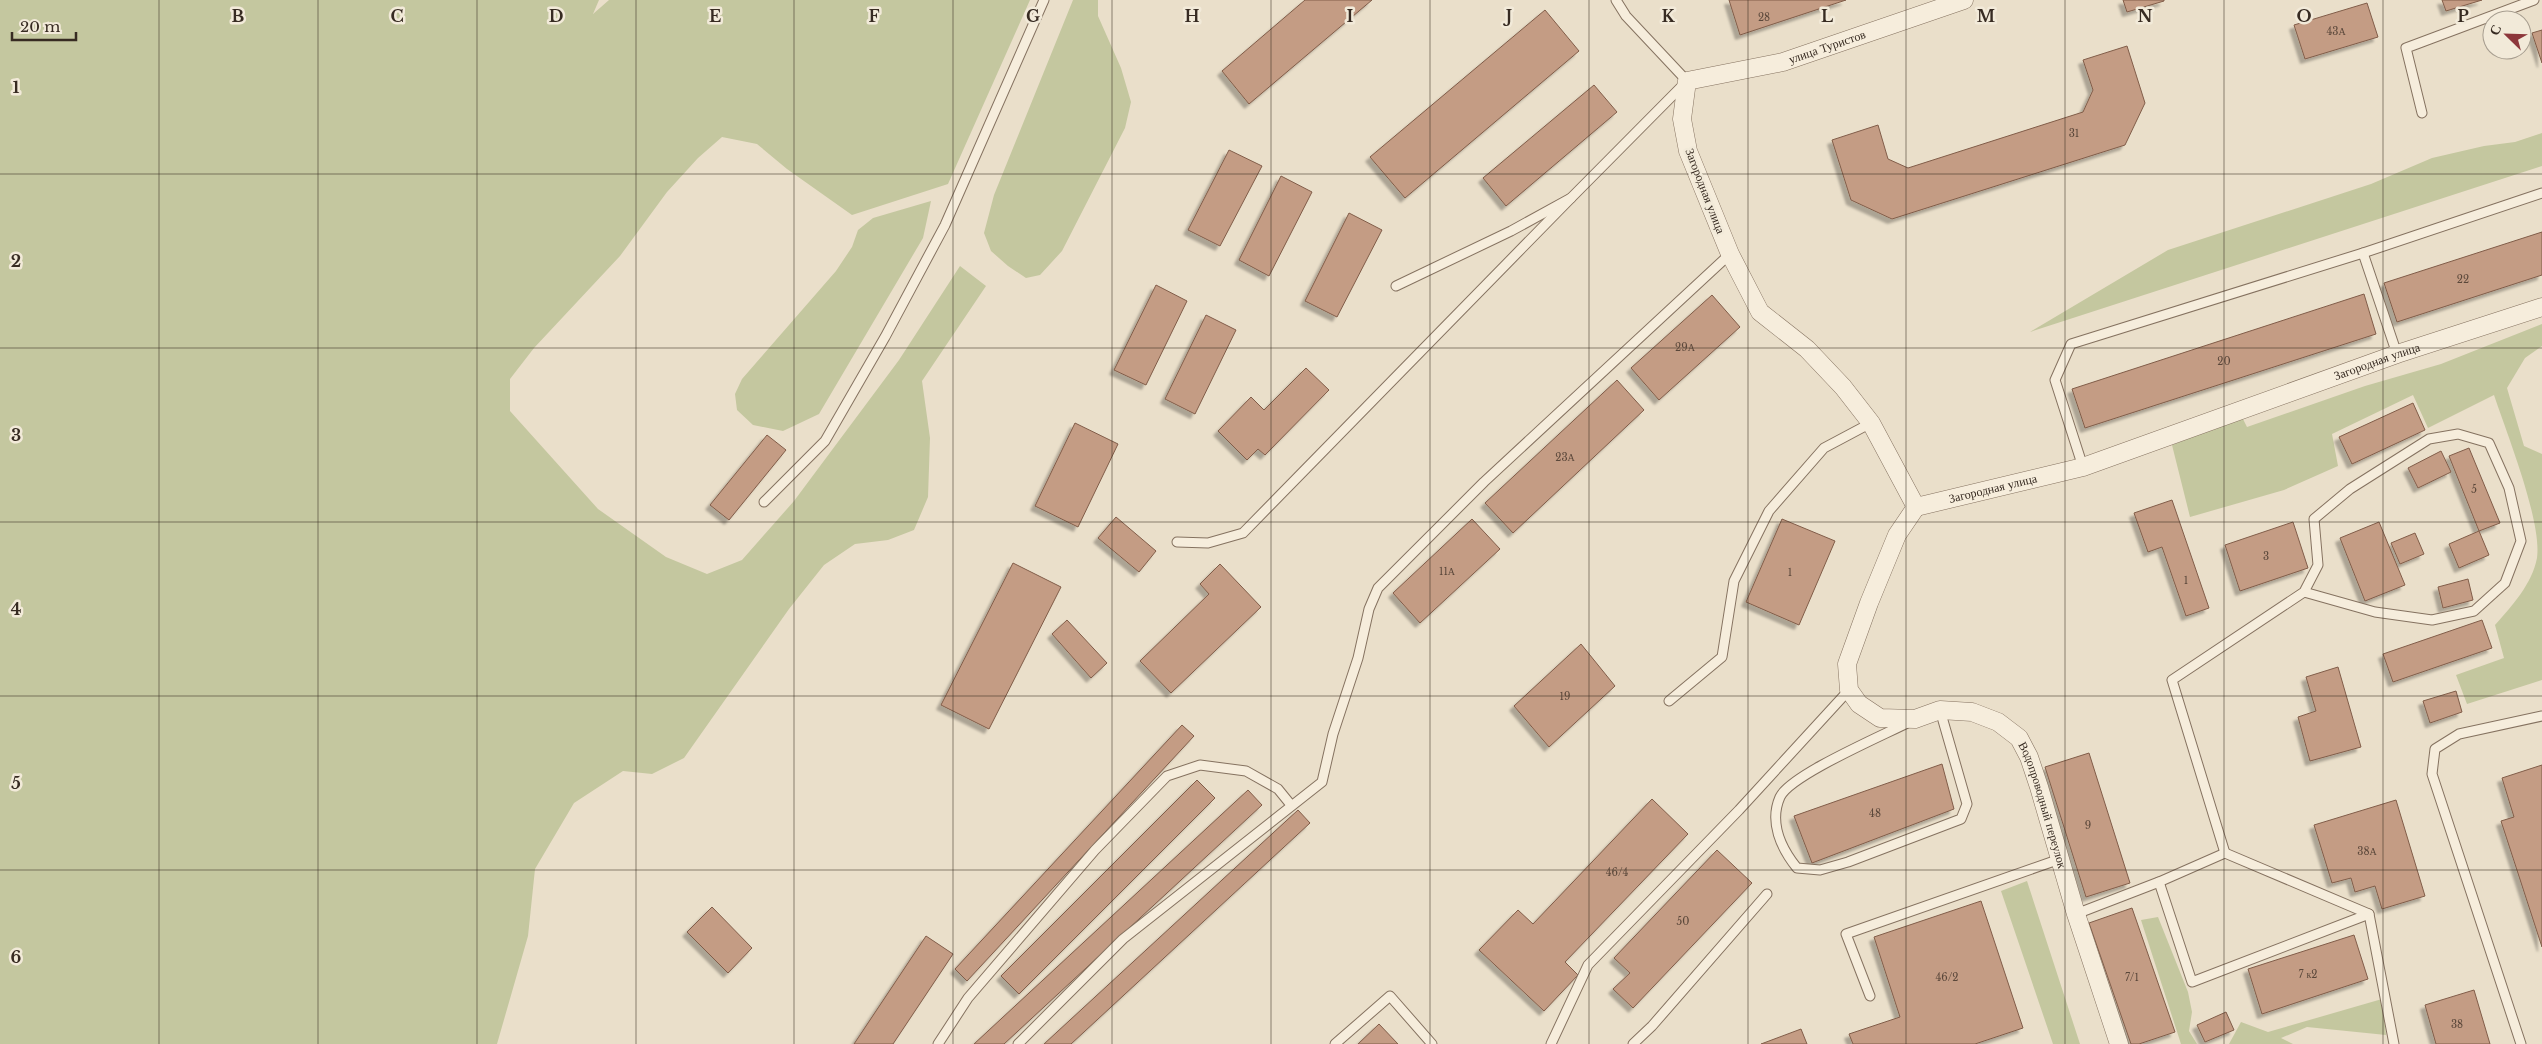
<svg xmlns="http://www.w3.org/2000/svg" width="2542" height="1044" font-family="'Libre Baskerville',serif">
<defs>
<filter id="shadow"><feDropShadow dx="-4.5" dy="4.5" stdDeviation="1" flood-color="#0004"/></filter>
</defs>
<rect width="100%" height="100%" fill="#eadfca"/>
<g fill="#c4c79f">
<path d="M 0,0 L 599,0 L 593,14 L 609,0 L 1030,0 L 948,184 L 852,215 L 787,169 L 757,144 L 722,137 L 698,158 L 667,192 L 620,256 L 534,348 L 510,379 L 510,411 L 598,509 L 666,557 L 707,574 L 742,560 L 794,501 L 899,360 L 960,266 L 986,286 L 922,381 L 930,438 L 928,497 L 914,530 L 888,540 L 855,544 L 824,565 L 789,609 L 684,758 L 652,774 L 623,771 L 574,803 L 535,869 L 528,936 L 497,1044 L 0,1044 Z"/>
<path d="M 1073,0 L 1098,0 L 1098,16 L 1121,68 L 1131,102 L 1125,128 L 1062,251 L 1040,275 L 1026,278 L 1008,266 L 991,251 L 984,233 L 994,195 Z"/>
<path d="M 2542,133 L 2542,166 L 2030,332 L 2168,250 L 2371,184 L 2432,158 L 2484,146 L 2515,142 Z"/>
<path d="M 931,201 L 923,238 L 819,414 L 783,431 L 753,425 L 737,410 L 735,394 L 742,379 L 836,271 L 852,247 L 858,230 L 873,218 Z"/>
<path d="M 2542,324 L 2542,346 L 2525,358 L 2507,388 L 2524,446 L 2542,454 L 2542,680 L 2467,704 L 2456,675 L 2504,658 L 2495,625 C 2512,606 2532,584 2537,558 C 2542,521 2507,434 2494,395 L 2428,428 L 2413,395 L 2332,434 L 2338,466 L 2284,490 L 2190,517 L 2172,445 L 2242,417 L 2247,427 L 2365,386 L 2441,364 Z"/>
<path d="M 2027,881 L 2080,1044 L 2081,1044 L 2053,1044 L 2001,891 Z"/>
<path d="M 2158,917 L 2188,992 L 2192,1012 L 2189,1031 L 2197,1044 L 2181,1044 L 2141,920 Z"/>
<path d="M 2382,999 L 2386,1035 L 2307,1027 L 2281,1038 L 2293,1044 L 2229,1044 L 2241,1022 L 2268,1032 Z"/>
</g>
<g fill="#c49c84" stroke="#815d49" filter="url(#shadow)">
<path d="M 1305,0 L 1372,0 L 1249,104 L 1222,71 Z"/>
<path d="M 1729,0 L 1846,0 L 1740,35 Z"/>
<path d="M 2123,0 L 2164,0 L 2164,1 L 2127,12 Z"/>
<path d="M 2442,0 L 2482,0 L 2446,11 Z"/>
<path d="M 2367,3 L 2378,37 L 2305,59 L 2294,25 Z"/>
<path d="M 1545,10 L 1579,51 L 1405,198 L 1370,157 Z"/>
<path d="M 2542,30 L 2542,63 L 2532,33 Z"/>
<path d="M 2127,46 L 2145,103 L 2125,145 L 1892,219 L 1851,200 L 1832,140 L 1878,125 L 1888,159 L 1908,168 L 2083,112 L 2093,90 L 2083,60 Z"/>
<path d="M 1594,85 L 1617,112 L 1506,206 L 1483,178 Z"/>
<path d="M 1229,150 L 1262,166 L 1220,246 L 1188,230 Z"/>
<path d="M 1281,176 L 1312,192 L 1269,276 L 1239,260 Z"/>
<path d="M 1349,213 L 1382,230 L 1337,317 L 1305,301 Z"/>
<path d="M 2542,232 L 2542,275 L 2397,322 L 2384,283 Z"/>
<path d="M 1156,285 L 1187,301 L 1146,385 L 1114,370 Z"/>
<path d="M 2364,294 L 2376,334 L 2085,428 L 2072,389 Z"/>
<path d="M 1712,295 L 1740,327 L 1659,400 L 1631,368 Z"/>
<path d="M 1206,315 L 1236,330 L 1195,414 L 1165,399 Z"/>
<path d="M 1306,368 L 1329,390 L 1265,455 L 1258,449 L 1247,460 L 1218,431 L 1251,397 L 1264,410 Z"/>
<path d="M 1617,380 L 1644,410 L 1513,533 L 1485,503 Z"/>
<path d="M 2413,403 L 2425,430 L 2352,464 L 2339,437 Z"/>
<path d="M 1075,423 L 1118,444 L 1078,527 L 1035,506 Z"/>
<path d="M 767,435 L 786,450 L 729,520 L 710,505 Z"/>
<path d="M 2469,448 L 2500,523 L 2479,531 L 2449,456 Z"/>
<path d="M 2441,451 L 2451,472 L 2418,488 L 2408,468 Z"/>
<path d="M 2172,500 L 2209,608 L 2186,616 L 2162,547 L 2148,552 L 2134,513 Z"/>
<path d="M 1116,517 L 1156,551 L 1139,572 L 1098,538 Z"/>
<path d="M 1472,519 L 1500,549 L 1420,623 L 1393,593 Z"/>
<path d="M 1782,519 L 1835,541 L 1799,625 L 1746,602 Z"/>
<path d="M 2293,522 L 2308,568 L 2240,591 L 2225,545 Z"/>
<path d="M 2379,522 L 2405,585 L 2365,601 L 2340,538 Z"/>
<path d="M 2479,531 L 2489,555 L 2459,568 L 2449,544 Z"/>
<path d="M 2415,533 L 2424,554 L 2400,564 L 2391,543 Z"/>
<path d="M 1013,563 L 1061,587 L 989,729 L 941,705 Z"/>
<path d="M 1220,564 L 1261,607 L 1171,693 L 1140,661 L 1209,594 L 1200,584 Z"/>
<path d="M 2468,579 L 2473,600 L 2443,608 L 2438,587 Z"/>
<path d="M 1067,620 L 1107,663 L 1091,678 L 1052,634 Z"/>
<path d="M 2482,620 L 2492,648 L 2393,682 L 2383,654 Z"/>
<path d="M 1581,644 L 1615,686 L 1549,747 L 1514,706 Z"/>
<path d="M 2338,667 L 2361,747 L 2310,761 L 2298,717 L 2316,711 L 2306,677 Z"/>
<path d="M 2456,691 L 2462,712 L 2430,723 L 2423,701 Z"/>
<path d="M 1182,725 L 1194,736 L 967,981 L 955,969 Z"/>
<path d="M 2089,753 L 2130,883 L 2086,897 L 2045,767 Z"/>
<path d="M 1942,764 L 1954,809 L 1812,863 L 1794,816 Z"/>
<path d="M 2542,765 L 2542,947 L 2501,821 L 2514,817 L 2502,778 Z"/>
<path d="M 1197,780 L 1215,798 L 1019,994 L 1001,976 Z"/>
<path d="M 1248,790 L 1262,805 L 1004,1044 L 974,1044 Z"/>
<path d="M 1652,799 L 1688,834 L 1565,962 L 1578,975 L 1544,1011 L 1479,950 L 1518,910 L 1533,924 Z"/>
<path d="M 2396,800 L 2425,896 L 2382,909 L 2375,886 L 2355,892 L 2351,878 L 2332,883 L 2314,825 Z"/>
<path d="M 1298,810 L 1310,823 L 1071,1044 L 1044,1044 Z"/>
<path d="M 1717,850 L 1752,883 L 1633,1008 L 1613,989 L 1630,973 L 1614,958 Z"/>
<path d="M 1981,901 L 2023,1028 L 1975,1044 L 1853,1044 L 1849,1034 L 1900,1017 L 1874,937 Z"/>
<path d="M 712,907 L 752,948 L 728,973 L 687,932 Z"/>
<path d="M 2132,908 L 2175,1032 L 2139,1044 L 2131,1044 L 2089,923 Z"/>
<path d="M 2354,935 L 2368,979 L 2262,1014 L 2248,969 Z"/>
<path d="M 926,936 L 953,954 L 893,1044 L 854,1044 Z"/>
<path d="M 2474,990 L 2490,1044 L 2436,1044 L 2425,1005 Z"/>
<path d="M 2226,1012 L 2234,1030 L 2205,1042 L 2197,1025 Z"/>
<path d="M 1379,1024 L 1398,1044 L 1358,1044 Z"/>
<path d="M 1801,1029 L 1807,1044 L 1761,1044 Z"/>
</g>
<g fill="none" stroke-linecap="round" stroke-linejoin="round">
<defs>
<g id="service">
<path d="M 2422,113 L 2406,48 L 2534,0"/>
<path d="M 2363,253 L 2397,354"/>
<path d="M 1396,286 L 1511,231 L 1571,198 L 1687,81 L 1626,16 L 1616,0"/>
<path d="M 2083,467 L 2055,380 L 2071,344 L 2363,253 L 2542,193"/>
<path d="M 764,502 L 825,441 L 885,337 L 945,225 L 1044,0"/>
<path d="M 1177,542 L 1208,543 L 1243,533 L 1571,198"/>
<path d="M 1669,701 L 1722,657 L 1734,581 L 1769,511 L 1824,448 L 1871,423"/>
<path d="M 1909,722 C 1884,735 1790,775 1780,797 C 1769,822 1781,848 1797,868 L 1820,870 L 1848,862 L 1961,819 L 1967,804 L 1940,710"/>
<path d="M 2225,853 L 2172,680 L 2304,592 L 2318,565 L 2314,519 L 2350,489 L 2429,439 L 2458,434 L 2489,443 L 2509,488 L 2521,541 L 2505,583 L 2474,611 L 2432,620 L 2375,612 L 2304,592"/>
<path d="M 2159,882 L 2192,982 L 2369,914"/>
<path d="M 2076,914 L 2159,882 L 2225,853 L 2369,914 L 2394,1044"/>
<path d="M 1870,996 L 1846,934 L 2060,859"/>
<path d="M 938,1044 L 968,998 L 1095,850 L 1167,776 L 1200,765 L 1246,771 L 1278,789 L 1291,805"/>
<path d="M 1018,1044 L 1123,939 L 1322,782 L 1333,734 L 1358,658 L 1369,609 L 1378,588 L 1484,482 L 1730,254"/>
<path d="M 1335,1044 L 1390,996 L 1432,1044"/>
<path d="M 1551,1044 L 1588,965 L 1739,810 L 1849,690"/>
<path d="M 1633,1044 L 1652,1026 L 1767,894"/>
<path d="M 2521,1044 L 2432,774 L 2435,749 L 2459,734 L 2542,716"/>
</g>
<g id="minor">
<path id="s1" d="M 1916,507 L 1871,423 L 1843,387 L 1807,349 L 1760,312 L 1730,254 L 1688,151 L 1682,119 L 1687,81 L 1783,62 L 1964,0"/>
<path id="s2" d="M 1916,507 L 1897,535 L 1869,603 L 1847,664 L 1849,690 L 1859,704 L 1880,718 L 1915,719 L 1940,710 L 1972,712 L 1998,722 L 2019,738 L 2029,757 L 2039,787 L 2076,914 L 2119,1044"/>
<path id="s3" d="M 1916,507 L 2083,467 L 2397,354 L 2542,307"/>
</g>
</defs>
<use href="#service" stroke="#857260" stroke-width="11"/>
<use href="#minor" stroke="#857260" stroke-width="19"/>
<use href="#service" stroke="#f6eddc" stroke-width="9"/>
<use href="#minor" stroke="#f6eddc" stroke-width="18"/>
</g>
<path fill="none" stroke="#372b22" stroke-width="1" stroke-opacity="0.55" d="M 159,0 L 159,1044M 318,0 L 318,1044M 477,0 L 477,1044M 636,0 L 636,1044M 794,0 L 794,1044M 953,0 L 953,1044M 1112,0 L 1112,1044M 1271,0 L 1271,1044M 1430,0 L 1430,1044M 1589,0 L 1589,1044M 1748,0 L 1748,1044M 1906,0 L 1906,1044M 2065,0 L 2065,1044M 2224,0 L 2224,1044M 2383,0 L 2383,1044M 0,174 L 2542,174M 0,348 L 2542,348M 0,522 L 2542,522M 0,696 L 2542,696M 0,870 L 2542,870"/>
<g text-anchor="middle" stroke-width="5" stroke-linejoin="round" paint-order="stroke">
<g font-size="10" fill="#5a473a">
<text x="1764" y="21">28</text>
<text x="2336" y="35">43А</text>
<text x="2074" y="137">31</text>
<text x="2463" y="283">22</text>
<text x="1685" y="351">29А</text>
<text x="2224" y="365">20</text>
<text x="1565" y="461">23А</text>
<text x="2474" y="493">5</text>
<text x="2266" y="560">3</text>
<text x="1447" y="575">11А</text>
<text x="1790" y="576">1</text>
<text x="2186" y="584">1</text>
<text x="1565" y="700">19</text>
<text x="1875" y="817">48</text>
<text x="2088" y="829">9</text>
<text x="2367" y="855">38А</text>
<text x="1617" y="876">46/4</text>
<text x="1683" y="925">50</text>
<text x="2308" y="978">7 к2</text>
<text x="1947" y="981">46/2</text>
<text x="2132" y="981">7/1</text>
<text x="2457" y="1028">38</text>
</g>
<g font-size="12" fill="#372b22" stroke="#f2ead9">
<text dy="4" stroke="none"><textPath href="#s1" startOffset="645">улица Туристов</textPath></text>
<text transform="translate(1705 191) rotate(69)" y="4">Загородная улица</text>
<text dy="4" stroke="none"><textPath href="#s3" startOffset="484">Загородная улица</textPath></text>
<text dy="4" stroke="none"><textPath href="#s3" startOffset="79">Загородная улица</textPath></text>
<text dy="4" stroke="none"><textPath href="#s2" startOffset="460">Водопроводный переулок</textPath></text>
</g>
</g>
<g font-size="16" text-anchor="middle" font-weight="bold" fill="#372b22" stroke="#f2ead9" stroke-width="5" stroke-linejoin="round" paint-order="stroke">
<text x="238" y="22">B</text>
<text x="397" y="22">C</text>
<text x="556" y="22">D</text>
<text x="715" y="22">E</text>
<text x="874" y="22">F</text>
<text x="1033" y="22">G</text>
<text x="1192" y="22">H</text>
<text x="1350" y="22">I</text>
<text x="1509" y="22">J</text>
<text x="1668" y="22">K</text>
<text x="1827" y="22">L</text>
<text x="1986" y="22">M</text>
<text x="2145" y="22">N</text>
<text x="2304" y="22">O</text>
<text x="2463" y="22">P</text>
<text x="16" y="93">1</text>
<text x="16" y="267">2</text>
<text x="16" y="441">3</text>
<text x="16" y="615">4</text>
<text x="16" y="789">5</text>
<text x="16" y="963">6</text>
</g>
<g transform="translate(2507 35) rotate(293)"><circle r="24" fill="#f2ead9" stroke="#a79e90"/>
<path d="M0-4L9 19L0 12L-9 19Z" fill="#8d373b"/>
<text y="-8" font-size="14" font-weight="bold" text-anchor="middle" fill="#372b22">С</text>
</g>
<path d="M12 32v8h64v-8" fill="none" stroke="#372b22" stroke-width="2.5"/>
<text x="20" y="32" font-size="15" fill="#372b22" stroke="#f2ead9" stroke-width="4" paint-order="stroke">20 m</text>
</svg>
